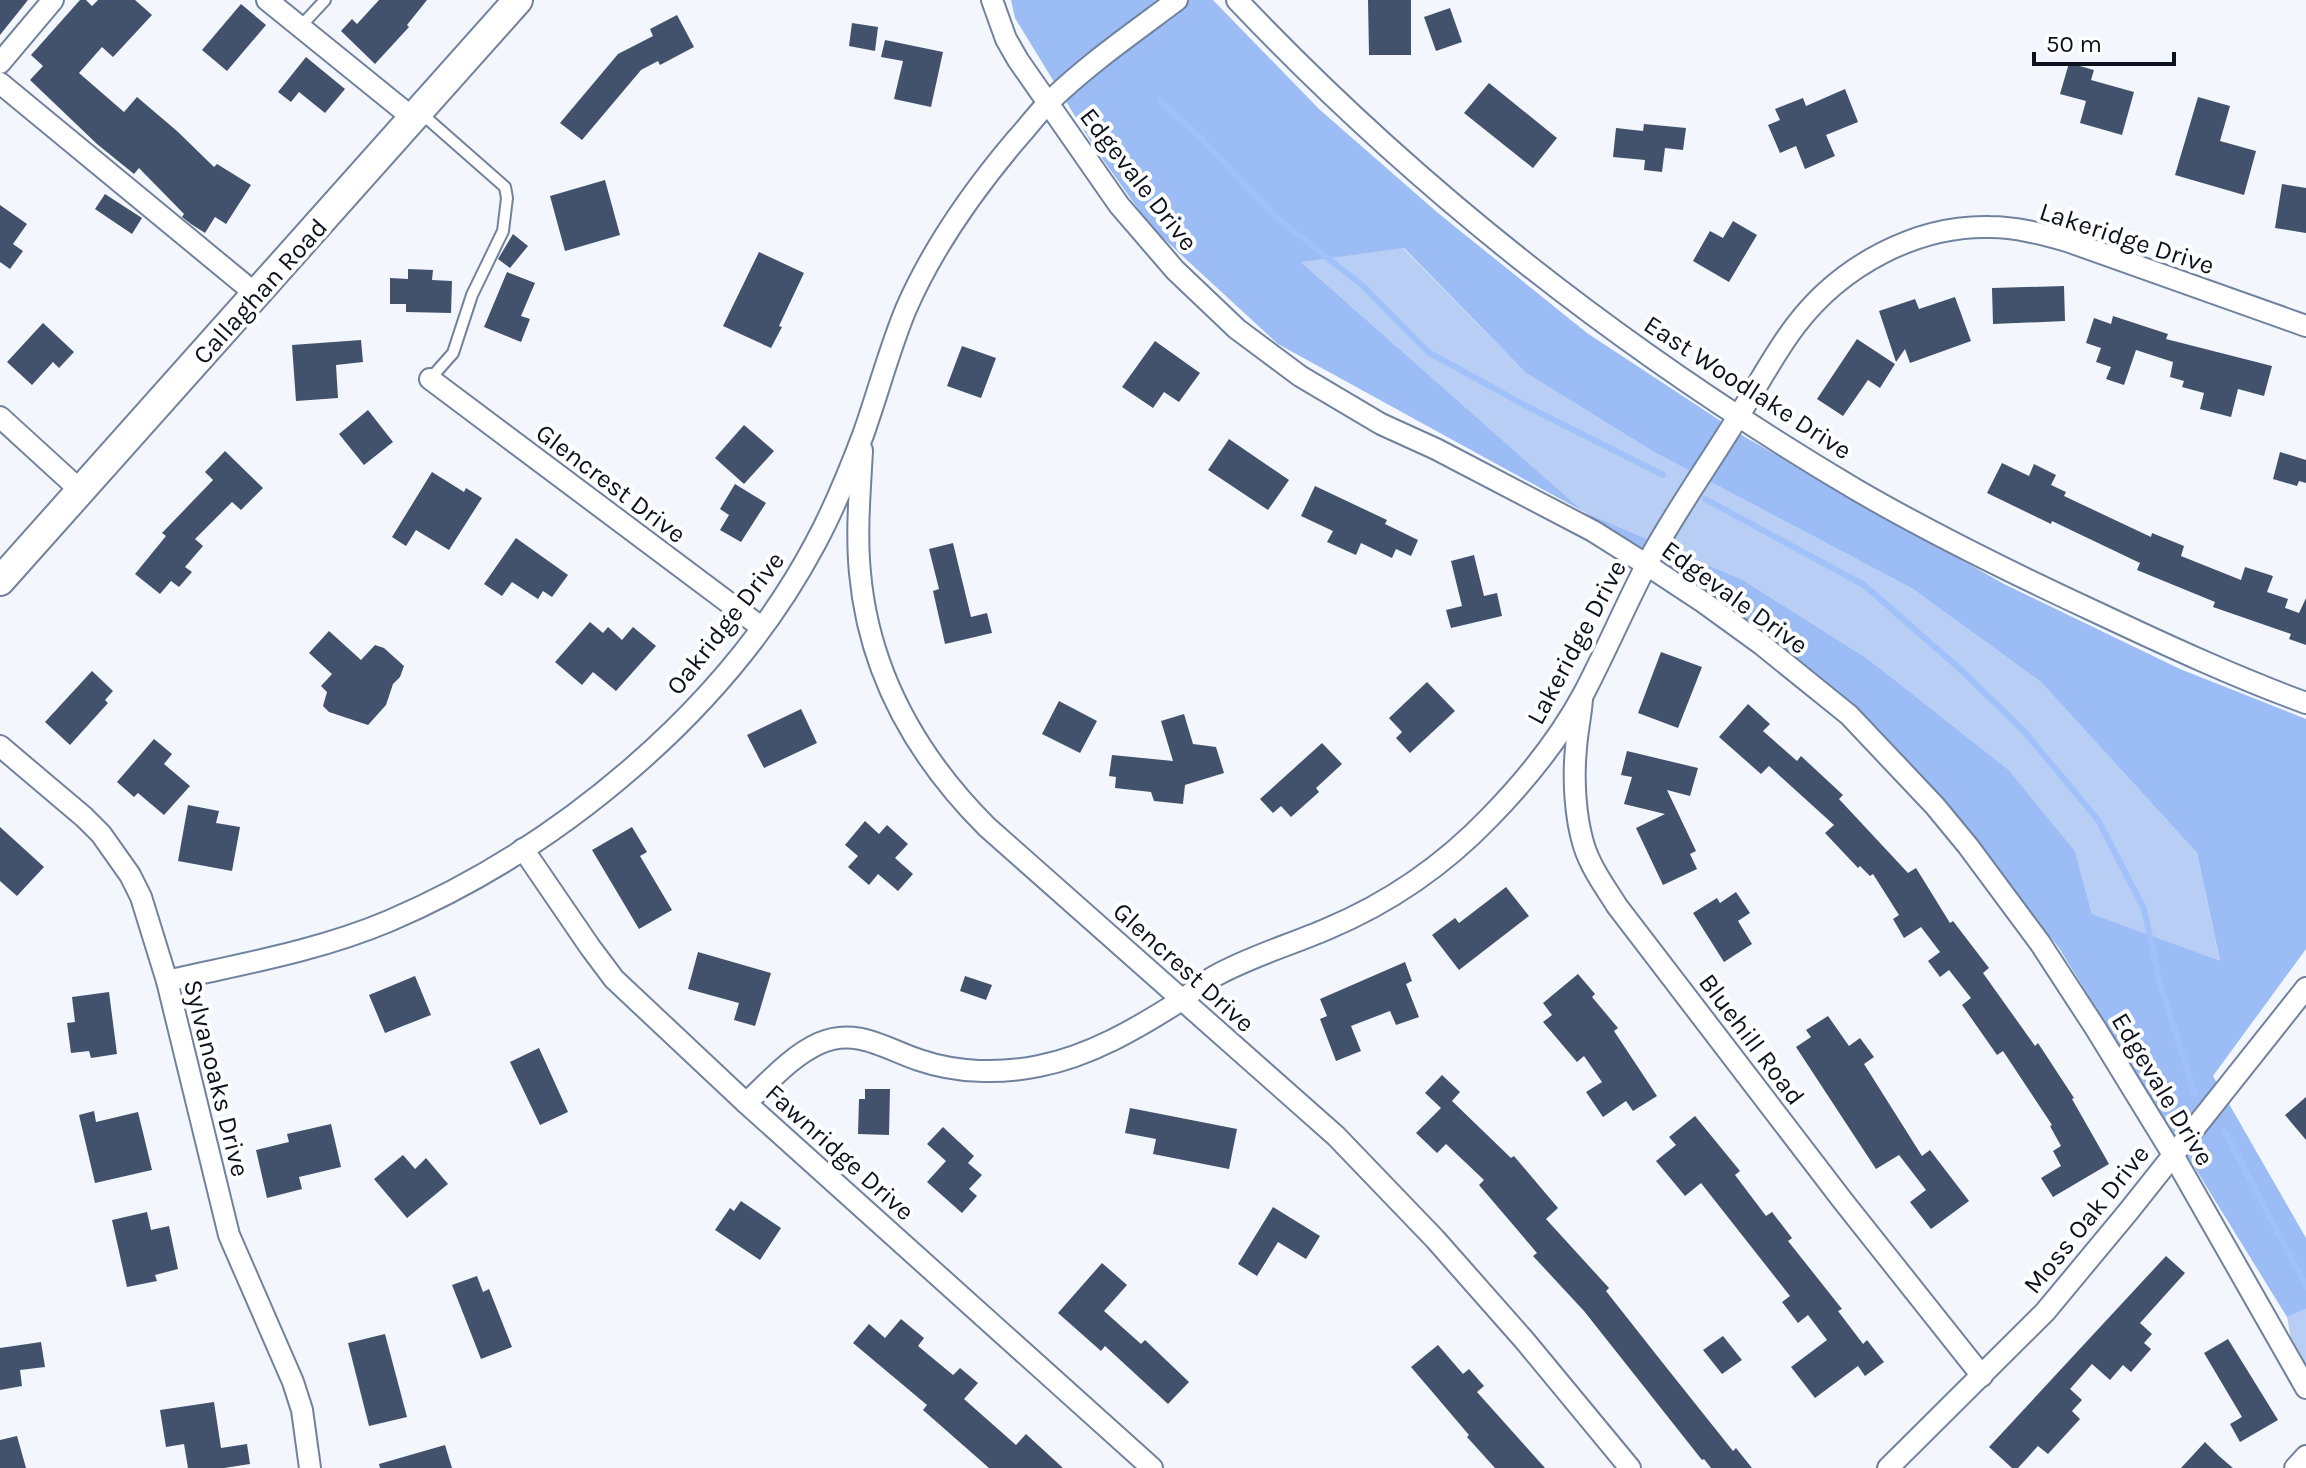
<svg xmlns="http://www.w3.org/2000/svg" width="2306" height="1468" font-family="Karla,sans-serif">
<rect width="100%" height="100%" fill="#f3f7fd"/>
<g fill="#b8cef4">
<path d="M 1403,248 L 1526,373 L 1654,452 L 1913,589 L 2041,682 L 2197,853 L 2220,962 L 2092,914 L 2075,851 L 2009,770 L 1868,659 L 1743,580 L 1584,512 L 1300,261 Z"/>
<path d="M 2306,1309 L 2306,1368 L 2291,1339 L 2287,1317 Z"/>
</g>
<path fill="#9bbcf4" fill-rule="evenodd" d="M 1011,0 L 1213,0 L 1319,109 L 1438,213 L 1587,333 L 1745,437 L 2004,584 L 2180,669 L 2306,719 L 2306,949 L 2213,1076 L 2306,1238 L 2306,1309 L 2287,1317 L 2059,948 L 1974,839 L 1873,724 L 1755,625 L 1584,512 L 1278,344 L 1151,227 L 1094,147 L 1015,18 ZM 1404,248 L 1526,373 L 1654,452 L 1913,589 L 2041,682 L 2197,853 L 2220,961 L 2092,914 L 2075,851 L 2009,770 L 1868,659 L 1743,580 L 1584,512 L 1301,262 Z"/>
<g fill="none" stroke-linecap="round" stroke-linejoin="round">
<g stroke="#a0c1f9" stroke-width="6">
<path d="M 1160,101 L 1199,136 L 1276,217 L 1363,286 L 1428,352 L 1528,407 L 1663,475"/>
<path d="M 1705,499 L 1864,585 L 1960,669 L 2024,731 L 2098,820 L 2144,909 L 2160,984 L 2195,1094"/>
<path d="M 2224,1130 L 2306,1286"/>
</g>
</g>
<g fill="#42526c">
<path d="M 0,0 L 28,0 L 0,35 Z"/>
<path d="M 80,0 L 86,0 L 92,6 L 98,0 L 135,0 L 152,15 L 113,57 L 102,47 L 79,73 L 124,112 L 137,97 L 177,131 L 214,167 L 217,164 L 251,185 L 226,224 L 215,217 L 205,233 L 191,224 L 182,217 L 184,214 L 139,168 L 134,174 L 97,144 L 30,80 L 43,66 L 31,55 Z"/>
<path d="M 379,0 L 427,0 L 407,25 L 409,27 L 375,64 L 341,31 L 352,19 L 357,24 Z"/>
<path d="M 1368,0 L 1411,0 L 1411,55 L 1369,55 Z"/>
<path d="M 241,4 L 266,25 L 227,71 L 202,50 Z"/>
<path d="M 1450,8 L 1462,42 L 1436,51 L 1424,17 Z"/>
<path d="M 677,15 L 694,47 L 660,65 L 658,61 L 641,70 L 582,140 L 560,123 L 618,54 L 653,36 L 650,29 Z"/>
<path d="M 852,23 L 878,27 L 875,51 L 849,46 Z"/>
<path d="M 885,40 L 943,52 L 931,107 L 894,99 L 903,61 L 881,57 Z"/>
<path d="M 306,57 L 345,89 L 325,113 L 299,92 L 291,102 L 278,92 Z"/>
<path d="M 2069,63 L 2094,70 L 2091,80 L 2134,92 L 2122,135 L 2080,123 L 2086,101 L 2060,94 Z"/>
<path d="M 1489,83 L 1557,138 L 1533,168 L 1464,113 Z"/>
<path d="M 1845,89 L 1858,122 L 1826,135 L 1835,156 L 1805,169 L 1796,146 L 1780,153 L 1768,125 L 1780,120 L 1775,109 L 1803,98 L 1806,106 Z"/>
<path d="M 2198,97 L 2230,106 L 2220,141 L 2256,151 L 2244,195 L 2175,175 Z"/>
<path d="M 1644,124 L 1686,128 L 1683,150 L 1665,148 L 1662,172 L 1644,170 L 1645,160 L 1613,157 L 1616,128 L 1643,131 Z"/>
<path d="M 605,180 L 620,235 L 565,251 L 550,196 Z"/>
<path d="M 2282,184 L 2306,188 L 2306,233 L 2275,228 Z"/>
<path d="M 105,194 L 142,218 L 132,234 L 95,209 Z"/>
<path d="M 0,205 L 27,224 L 13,244 L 23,251 L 10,269 L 0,262 Z"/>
<path d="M 1733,221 L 1757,235 L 1729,282 L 1693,261 L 1710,231 L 1723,238 Z"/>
<path d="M 513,234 L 528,246 L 510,268 L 498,259 Z"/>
<path d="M 759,252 L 804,273 L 779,326 L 782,327 L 771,348 L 723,326 Z"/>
<path d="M 408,269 L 433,270 L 432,280 L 452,281 L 451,313 L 406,312 L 406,304 L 390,304 L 390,278 L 408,279 Z"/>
<path d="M 507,272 L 535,283 L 521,316 L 530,319 L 521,342 L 484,327 Z"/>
<path d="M 2064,286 L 2065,321 L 1993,324 L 1992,288 Z"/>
<path d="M 1955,297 L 1971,341 L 1910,363 L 1905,349 L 1896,362 L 1879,311 L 1915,299 L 1919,309 Z"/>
<path d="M 2113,316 L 2168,334 L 2166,339 L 2272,366 L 2264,396 L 2238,389 L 2231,417 L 2200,409 L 2204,393 L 2182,387 L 2184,381 L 2170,377 L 2173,362 L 2136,350 L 2124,385 L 2106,379 L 2111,367 L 2096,362 L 2101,348 L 2086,343 L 2094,318 L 2111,324 Z"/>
<path d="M 43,323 L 74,352 L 59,368 L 53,362 L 32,385 L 7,362 Z"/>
<path d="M 1857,339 L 1895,364 L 1880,388 L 1868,380 L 1843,416 L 1817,399 Z"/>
<path d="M 361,340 L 363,362 L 336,365 L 338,398 L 296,401 L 292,345 Z"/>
<path d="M 1155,341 L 1200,373 L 1179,402 L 1164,392 L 1153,408 L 1122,387 Z"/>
<path d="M 962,346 L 996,358 L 981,398 L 947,386 Z"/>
<path d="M 368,410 L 393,442 L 364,465 L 339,434 Z"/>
<path d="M 744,425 L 774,451 L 744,484 L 715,458 Z"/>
<path d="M 1229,439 L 1289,480 L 1268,510 L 1208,470 Z"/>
<path d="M 225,451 L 263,488 L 241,510 L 232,502 L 195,539 L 203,546 L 185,567 L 192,572 L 179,587 L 171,581 L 160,594 L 135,574 L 166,536 L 162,533 L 213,480 L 205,472 Z"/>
<path d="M 2280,452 L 2306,460 L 2306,483 L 2299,481 L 2297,486 L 2273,479 Z"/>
<path d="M 2002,463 L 2029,476 L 2034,464 L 2056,475 L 2051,485 L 2066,492 L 2064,496 L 2151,537 L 2152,533 L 2184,546 L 2181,556 L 2241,580 L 2245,567 L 2273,576 L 2267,592 L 2288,599 L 2285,608 L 2299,613 L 2306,598 L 2306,645 L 2289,639 L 2291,634 L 2213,607 L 2215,602 L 2137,570 L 2140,563 L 2052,521 L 2051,524 L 1987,493 Z"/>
<path d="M 432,472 L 464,492 L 466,488 L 482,498 L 449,550 L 416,530 L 406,546 L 392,537 Z"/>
<path d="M 735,484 L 766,503 L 741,542 L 720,530 L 729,515 L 720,509 Z"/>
<path d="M 1315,486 L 1387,520 L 1385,524 L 1418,540 L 1411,556 L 1396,549 L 1392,558 L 1361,543 L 1356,555 L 1327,542 L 1333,531 L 1301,516 Z"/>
<path d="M 516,538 L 568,575 L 552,597 L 543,591 L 538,599 L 512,582 L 502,596 L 484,584 Z"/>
<path d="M 953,543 L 971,617 L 987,613 L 992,633 L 945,644 L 933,591 L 939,589 L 929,549 Z"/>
<path d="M 1474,555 L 1484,596 L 1497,593 L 1502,616 L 1451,628 L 1446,610 L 1462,606 L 1451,561 Z"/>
<path d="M 590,622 L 603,633 L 608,627 L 622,640 L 633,627 L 656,646 L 616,691 L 593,672 L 582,685 L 555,662 Z"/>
<path d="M 329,631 L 361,660 L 375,645 L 384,648 L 404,666 L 400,677 L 393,684 L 386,705 L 368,725 L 329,712 L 323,706 L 327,692 L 321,686 L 332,674 L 309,653 Z"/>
<path d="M 1661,652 L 1702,667 L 1678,728 L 1638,713 Z"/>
<path d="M 92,671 L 113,691 L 105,700 L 108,703 L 70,745 L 45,722 Z"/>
<path d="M 1427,682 L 1455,711 L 1410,753 L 1396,738 L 1402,732 L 1389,718 Z"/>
<path d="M 1059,701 L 1097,721 L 1080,753 L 1042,734 Z"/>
<path d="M 1748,704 L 1770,724 L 1763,731 L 1797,761 L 1801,756 L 1843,795 L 1839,799 L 1908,873 L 1916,868 L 1950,923 L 1953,921 L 1989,968 L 1983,973 L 2035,1046 L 2038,1043 L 2074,1098 L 2072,1099 L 2109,1164 L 2053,1197 L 2041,1178 L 2061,1166 L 2053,1151 L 2061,1146 L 2050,1126 L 2052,1125 L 2003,1051 L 1997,1055 L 1962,1005 L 1971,998 L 1949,970 L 1940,977 L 1928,961 L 1940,952 L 1921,927 L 1904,938 L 1893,919 L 1899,915 L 1873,874 L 1870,876 L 1860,866 L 1858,868 L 1825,833 L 1834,825 L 1769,766 L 1761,774 L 1719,737 Z"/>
<path d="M 801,709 L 817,743 L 764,768 L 747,735 Z"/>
<path d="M 1184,714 L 1193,744 L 1216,747 L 1224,773 L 1185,785 L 1183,804 L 1154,801 L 1151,792 L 1115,788 L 1116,777 L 1109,776 L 1112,755 L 1173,761 L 1161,721 Z"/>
<path d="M 154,739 L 172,754 L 164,764 L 190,786 L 164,815 L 138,793 L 134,797 L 117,782 Z"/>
<path d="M 1322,743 L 1342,764 L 1316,788 L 1319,792 L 1291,817 L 1281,806 L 1273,813 L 1260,799 Z"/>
<path d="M 1627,751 L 1698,768 L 1690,796 L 1667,790 L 1696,851 L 1690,854 L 1697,869 L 1663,885 L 1636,828 L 1665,814 L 1624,804 L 1632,777 L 1621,775 Z"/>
<path d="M 188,805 L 219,811 L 216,823 L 240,827 L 232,871 L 178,861 Z"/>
<path d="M 865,821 L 879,834 L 887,825 L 908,844 L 895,858 L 913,874 L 898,891 L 878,874 L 869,885 L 848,867 L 858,856 L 845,845 Z"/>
<path d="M 0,827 L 44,867 L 17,896 L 0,881 Z"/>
<path d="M 632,827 L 647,852 L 640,856 L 672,910 L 639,929 L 592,850 Z"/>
<path d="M 1506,887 L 1529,916 L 1459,970 L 1432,935 L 1455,918 L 1459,923 Z"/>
<path d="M 1736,892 L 1750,913 L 1738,921 L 1752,944 L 1724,962 L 1693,913 L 1717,898 L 1720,903 Z"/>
<path d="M 698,952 L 771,973 L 755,1026 L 734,1020 L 739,1003 L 688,989 Z"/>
<path d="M 1405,962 L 1412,981 L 1406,984 L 1419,1017 L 1396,1025 L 1390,1011 L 1351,1026 L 1361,1051 L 1336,1061 L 1320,1019 L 1327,1016 L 1320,999 Z"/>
<path d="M 1578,974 L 1595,994 L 1592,997 L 1618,1028 L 1614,1031 L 1657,1096 L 1633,1111 L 1626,1101 L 1603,1117 L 1586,1092 L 1602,1082 L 1584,1056 L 1577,1062 L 1543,1022 L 1552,1015 L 1543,1003 Z"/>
<path d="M 415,976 L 431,1015 L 385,1033 L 369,995 Z"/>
<path d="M 965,976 L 992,985 L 986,1000 L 960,991 Z"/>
<path d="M 109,992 L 117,1054 L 91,1058 L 89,1051 L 71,1053 L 67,1023 L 75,1022 L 72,997 Z"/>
<path d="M 1828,1016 L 1849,1046 L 1860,1038 L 1874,1057 L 1864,1064 L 1922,1156 L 1930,1150 L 1969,1201 L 1931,1229 L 1910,1202 L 1926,1190 L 1899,1155 L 1876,1169 L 1796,1047 L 1811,1037 L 1806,1030 Z"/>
<path d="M 539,1048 L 568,1112 L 540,1125 L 510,1062 Z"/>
<path d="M 1442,1075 L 1460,1092 L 1452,1101 L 1511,1158 L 1514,1156 L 1558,1208 L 1546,1219 L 1609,1288 L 1606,1291 L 1662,1362 L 1733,1451 L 1736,1448 L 1752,1468 L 1711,1468 L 1704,1459 L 1702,1460 L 1584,1311 L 1533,1256 L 1537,1253 L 1479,1185 L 1484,1180 L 1446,1144 L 1437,1153 L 1416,1133 L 1441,1108 L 1425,1093 Z"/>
<path d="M 865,1089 L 890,1089 L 889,1135 L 858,1134 L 859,1099 L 865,1099 Z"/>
<path d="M 2306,1097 L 2306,1140 L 2285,1115 Z"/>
<path d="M 1130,1108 L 1237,1129 L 1229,1169 L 1153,1154 L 1156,1139 L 1125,1133 Z"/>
<path d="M 94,1111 L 96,1122 L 138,1112 L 152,1170 L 95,1183 L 79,1115 Z"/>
<path d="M 1695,1116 L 1740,1171 L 1735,1175 L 1766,1216 L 1772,1212 L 1792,1238 L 1788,1241 L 1842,1309 L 1838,1311 L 1863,1344 L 1867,1340 L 1884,1362 L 1865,1376 L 1858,1366 L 1815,1398 L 1791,1367 L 1827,1340 L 1808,1315 L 1798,1323 L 1782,1302 L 1790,1296 L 1701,1183 L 1685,1196 L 1656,1161 L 1676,1145 L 1669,1137 Z"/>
<path d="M 331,1124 L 341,1167 L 299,1177 L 302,1189 L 267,1198 L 256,1150 L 289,1142 L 287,1134 Z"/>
<path d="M 943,1127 L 974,1156 L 968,1163 L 982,1175 L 969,1189 L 977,1196 L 962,1213 L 927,1182 L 946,1161 L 927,1144 Z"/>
<path d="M 403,1155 L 415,1169 L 426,1158 L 448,1184 L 407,1218 L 374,1179 Z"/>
<path d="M 741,1201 L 781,1228 L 760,1260 L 715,1230 L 730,1208 L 734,1211 Z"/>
<path d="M 1273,1207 L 1320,1236 L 1306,1259 L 1278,1242 L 1257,1276 L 1238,1264 Z"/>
<path d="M 147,1212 L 151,1230 L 169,1226 L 178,1269 L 155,1275 L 157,1281 L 127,1287 L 112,1220 Z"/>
<path d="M 2166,1256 L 2185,1273 L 2140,1323 L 2152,1334 L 2144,1343 L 2151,1349 L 2131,1372 L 2123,1365 L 2110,1380 L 2092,1364 L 2070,1389 L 2082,1400 L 2072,1411 L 2080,1419 L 2048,1454 L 2038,1446 L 2018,1468 L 2012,1468 L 1989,1447 Z"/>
<path d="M 1102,1263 L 1127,1285 L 1104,1311 L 1141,1344 L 1145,1340 L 1189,1382 L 1168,1404 L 1105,1346 L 1101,1351 L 1058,1313 Z"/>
<path d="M 477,1276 L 483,1292 L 489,1289 L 512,1347 L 481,1359 L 452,1285 Z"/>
<path d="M 901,1319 L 924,1338 L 918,1346 L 953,1375 L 960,1368 L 978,1383 L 964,1399 L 1016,1445 L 1026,1434 L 1063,1468 L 989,1468 L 923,1410 L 927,1405 L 853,1343 L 869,1324 L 885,1338 Z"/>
<path d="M 385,1334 L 407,1417 L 369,1426 L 348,1343 Z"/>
<path d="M 1723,1336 L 1742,1360 L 1722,1374 L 1703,1350 Z"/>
<path d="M 2228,1339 L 2278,1420 L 2240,1442 L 2230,1424 L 2242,1417 L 2204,1353 Z"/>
<path d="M 41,1342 L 45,1367 L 20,1370 L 22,1386 L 0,1390 L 0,1348 Z"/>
<path d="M 1438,1345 L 1463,1374 L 1469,1369 L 1484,1386 L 1477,1392 L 1545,1468 L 1495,1468 L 1467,1437 L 1469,1435 L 1411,1367 Z"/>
<path d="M 214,1402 L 221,1448 L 247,1444 L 250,1464 L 224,1468 L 188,1468 L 184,1444 L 166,1447 L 160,1410 Z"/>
<path d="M 17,1436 L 26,1468 L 0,1468 L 0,1440 Z"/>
<path d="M 2205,1442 L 2219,1456 L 2233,1468 L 2181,1468 Z"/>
<path d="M 445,1445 L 452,1468 L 380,1468 L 379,1464 Z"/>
</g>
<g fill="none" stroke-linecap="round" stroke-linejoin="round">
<defs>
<g id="service">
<path d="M 300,27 L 325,0"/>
<path d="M 422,114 L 505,187 L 507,198 L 503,231 L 472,295 L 453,353 L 430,379"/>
</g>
<g id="minor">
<path d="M 267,0 L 414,119"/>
<path d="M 992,0 L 1006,39 L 1018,60 L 1119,205 L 1175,270 L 1237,329 L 1300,376 L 1381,424 L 1436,449 L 1593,531 L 1647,565 L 1703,602 L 1761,644 L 1849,715 L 1935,806 L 1968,846 L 2040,943 L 2096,1029 L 2172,1153 L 2306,1388"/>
<path d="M 1237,0 C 1418,191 1629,355 1855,489 C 1934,535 2016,575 2098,613 C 2166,645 2235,677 2306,703"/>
<path d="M 0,63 L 53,0"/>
<path d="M 0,83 L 257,295"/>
<path d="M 430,379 L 761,627"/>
<path d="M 0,417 L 81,491"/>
<path d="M 862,450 C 860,491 856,532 860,573 C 869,673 917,757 987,827 L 1336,1136 L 1435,1239 L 1525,1341 L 1630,1468"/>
<path d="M 1582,699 C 1581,715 1577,732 1576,748 C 1573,779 1575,817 1584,846 C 1591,868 1605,887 1617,906 L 1843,1201 L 1982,1376"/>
<path d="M 0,746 L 84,817 L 101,834 L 130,875 L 141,897 L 167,981 L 229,1235 L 293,1382 L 302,1410 L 310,1468"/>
<path d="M 523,849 L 590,947 L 614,979 L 746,1103 L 1152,1468"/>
<path d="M 167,981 C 241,964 318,951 389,921 C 560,848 727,709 815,544 C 834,509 849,472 863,435 C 878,393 889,350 906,309 C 933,247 972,192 1015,141 C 1027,128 1037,114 1049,102 C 1088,64 1133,33 1177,0"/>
<path d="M 746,1103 C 769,1082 791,1056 820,1043 C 856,1027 886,1049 919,1060 C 957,1073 1000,1074 1039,1066 C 1090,1056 1136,1029 1180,1001 C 1192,993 1202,983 1215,976 C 1251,956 1290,945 1327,929 C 1389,903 1444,865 1490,817 C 1526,780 1560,738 1584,693 C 1607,649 1626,604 1649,560 C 1675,512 1707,467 1736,420 C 1756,389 1773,355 1796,325 C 1841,266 1916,225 1990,227 C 2016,227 2042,234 2067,241 L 2306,326"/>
<path d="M 1888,1468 L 2045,1312 L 2128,1212 L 2306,988"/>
<path d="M 2295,1468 L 2306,1456"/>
</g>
<path id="secondary" d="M 0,581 L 518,0"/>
</defs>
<use href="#service" stroke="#71829f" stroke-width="14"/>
<use href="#minor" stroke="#71829f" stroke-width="24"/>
<use href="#secondary" stroke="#71829f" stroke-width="32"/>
<use href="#service" stroke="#fff" stroke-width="10"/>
<use href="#minor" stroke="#fff" stroke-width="20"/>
<use href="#secondary" stroke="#fff" stroke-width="28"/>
</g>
<g text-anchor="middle" stroke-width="8" stroke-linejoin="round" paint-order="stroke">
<g font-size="26" fill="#0c121d" stroke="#fff">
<text transform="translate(1139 179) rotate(52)" y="9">Edgevale Drive</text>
<text transform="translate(2127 238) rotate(18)" y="9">Lakeridge Drive</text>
<text transform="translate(260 291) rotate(-48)" y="9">Callaghan Road</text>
<text transform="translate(1748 387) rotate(33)" y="9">East Woodlake Drive</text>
<text transform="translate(611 483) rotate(37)" y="9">Glencrest Drive</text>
<text transform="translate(1735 597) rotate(36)" y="9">Edgevale Drive</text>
<text transform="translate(725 623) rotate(-52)" y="9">Oakridge Drive</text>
<text transform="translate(1576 642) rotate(-62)" y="9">Lakeridge Drive</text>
<text transform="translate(1184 967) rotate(42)" y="9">Glencrest Drive</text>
<text transform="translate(1752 1039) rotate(53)" y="9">Bluehill Road</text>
<text transform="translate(217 1078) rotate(76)" y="9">Sylvanoaks Drive</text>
<text transform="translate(2163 1089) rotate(59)" y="9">Edgevale Drive</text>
<text transform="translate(840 1152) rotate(42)" y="9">Fawnridge Drive</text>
<text transform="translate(2086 1219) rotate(-51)" y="9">Moss Oak Drive</text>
</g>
</g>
<path d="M2034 52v12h140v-12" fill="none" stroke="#0c121d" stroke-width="4"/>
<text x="2046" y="52" font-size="24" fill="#0c121d" stroke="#ffffff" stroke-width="6" paint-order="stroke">50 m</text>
</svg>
